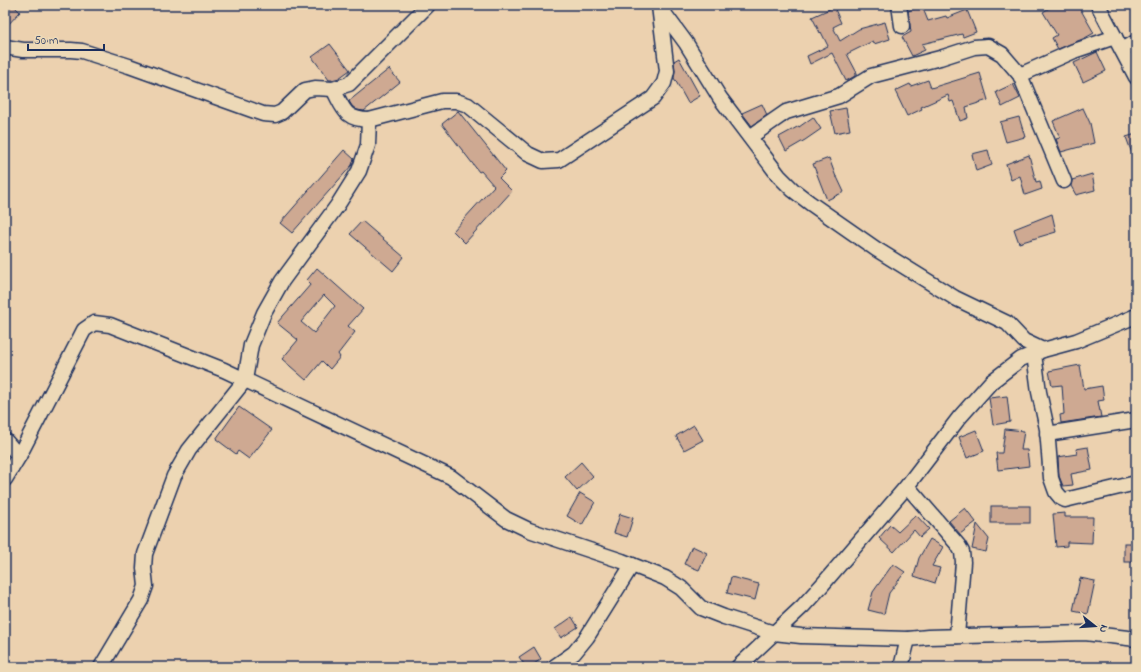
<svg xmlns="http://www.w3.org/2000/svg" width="1141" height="672" font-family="'Indie Flower',sans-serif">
<rect width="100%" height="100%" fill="#ecd1af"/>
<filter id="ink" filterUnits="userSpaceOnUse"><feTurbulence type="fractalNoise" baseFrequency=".025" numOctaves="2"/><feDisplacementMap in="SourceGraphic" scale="8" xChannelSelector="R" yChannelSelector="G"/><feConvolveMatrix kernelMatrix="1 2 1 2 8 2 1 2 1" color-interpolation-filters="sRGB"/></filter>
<g filter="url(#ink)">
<g fill="#cea992" stroke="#1b2f5e" fill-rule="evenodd">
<path d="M 5,5 L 13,5 L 20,12 L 5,28 Z"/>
<path d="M 1054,5 L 1078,5 L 1094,33 L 1085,38 L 1058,49 L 1052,38 L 1057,35 L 1043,12 Z"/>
<path d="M 922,6 L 928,21 L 946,16 L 947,18 L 967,10 L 976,32 L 963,37 L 962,34 L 922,44 L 925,50 L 912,56 L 902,37 L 911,32 L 908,11 Z"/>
<path d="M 834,7 L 841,23 L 833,27 L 840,41 L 859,29 L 885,22 L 890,39 L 874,44 L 873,41 L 847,54 L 857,73 L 855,74 L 855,76 L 846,81 L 832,53 L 810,64 L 807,56 L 828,46 L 821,32 L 820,33 L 812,17 Z"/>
<path d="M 330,44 L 350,70 L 339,78 L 332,80 L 329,80 L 312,57 Z"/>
<path d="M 1097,52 L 1106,71 L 1083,82 L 1074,63 Z"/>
<path d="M 679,58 L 700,96 L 688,103 L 674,78 L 675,70 L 674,61 Z"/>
<path d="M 389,69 L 400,82 L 364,111 L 357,110 L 352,106 L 349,101 Z"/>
<path d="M 980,73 L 988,100 L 966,107 L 968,118 L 960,121 L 953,101 L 950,102 L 948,95 L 921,107 L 922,109 L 907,116 L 895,91 L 910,84 L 911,86 L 928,80 L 931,88 Z"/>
<path d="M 1013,84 L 1020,98 L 1002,107 L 996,92 Z"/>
<path d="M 762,104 L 767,115 L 752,126 L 742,113 Z"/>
<path d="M 846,108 L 850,130 L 835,133 L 830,111 Z"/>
<path d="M 1083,108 L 1090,123 L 1094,143 L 1061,152 L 1056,139 L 1060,138 L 1053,121 Z"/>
<path d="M 458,111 L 506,171 L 499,178 L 512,191 L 465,243 L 453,231 L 494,186 L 481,171 L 479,172 L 442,124 Z"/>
<path d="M 813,117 L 821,129 L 805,140 L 786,151 L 779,137 L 799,126 L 799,127 Z"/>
<path d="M 1019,117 L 1025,137 L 1006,142 L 1000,122 Z"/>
<path d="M 1136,134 L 1136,161 L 1135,162 L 1126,137 Z"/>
<path d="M 344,150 L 354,159 L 352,165 L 292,233 L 280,223 Z"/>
<path d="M 988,150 L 992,165 L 976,171 L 972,154 Z"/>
<path d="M 1029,155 L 1036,182 L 1040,181 L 1042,189 L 1025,195 L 1020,176 L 1011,180 L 1006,164 Z"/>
<path d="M 829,158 L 836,177 L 837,177 L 844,192 L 827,200 L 813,164 Z"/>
<path d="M 1092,174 L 1095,190 L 1076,195 L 1071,186 L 1072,180 Z"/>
<path d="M 1052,214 L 1056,232 L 1019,243 L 1014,229 Z"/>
<path d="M 362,221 L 404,257 L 393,271 L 350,234 Z"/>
<path d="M 317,268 L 363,309 L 348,326 L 355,332 L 338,354 L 340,357 L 330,369 L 322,361 L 306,380 L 282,359 L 298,340 L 277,323 L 311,284 L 307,280 ZM 324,295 L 335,306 L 314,333 L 301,322 Z"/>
<path d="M 1080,365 L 1084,389 L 1102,386 L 1104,400 L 1098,401 L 1101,417 L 1061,423 L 1060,415 L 1064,414 L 1062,385 L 1052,386 L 1049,371 Z"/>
<path d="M 1007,396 L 1010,422 L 993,425 L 989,398 Z"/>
<path d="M 239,407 L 272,430 L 249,459 L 238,451 L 236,454 L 216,439 Z"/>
<path d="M 694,425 L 703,440 L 684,450 L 676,436 Z"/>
<path d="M 1005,429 L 1024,431 L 1021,450 L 1027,450 L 1029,466 L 998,470 L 996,453 L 1002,453 Z"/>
<path d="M 976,430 L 984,451 L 967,458 L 959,437 Z"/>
<path d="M 1088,447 L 1092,470 L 1071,474 L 1073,485 L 1063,486 L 1059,476 L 1058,457 L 1077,454 L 1076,449 Z"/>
<path d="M 581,462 L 593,476 L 577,491 L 565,477 Z"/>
<path d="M 580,493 L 595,502 L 582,525 L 567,516 Z"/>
<rect x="991" y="506" width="39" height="17"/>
<path d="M 965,508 L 976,522 L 960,534 L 949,521 Z"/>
<path d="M 1065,513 L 1065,517 L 1093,517 L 1092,543 L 1067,542 L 1067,546 L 1056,547 L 1053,514 Z"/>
<path d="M 620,514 L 633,518 L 627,537 L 614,533 Z"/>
<path d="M 916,515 L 929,529 L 920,537 L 914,530 L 894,552 L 879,538 L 890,525 L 898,532 Z"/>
<path d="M 977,524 L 989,539 L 986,552 L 972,549 Z"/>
<path d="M 930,539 L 943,547 L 932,566 L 940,568 L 935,583 L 914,576 L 919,558 Z"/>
<rect x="1124" y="543" width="12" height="19"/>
<path d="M 692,546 L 707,553 L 699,570 L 684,564 Z"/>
<path d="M 893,564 L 905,572 L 889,593 L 884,614 L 868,610 L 873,592 Z"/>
<path d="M 731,577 L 759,584 L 755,600 L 727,593 Z"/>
<path d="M 1080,578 L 1095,581 L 1088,614 L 1073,611 Z"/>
<path d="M 572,617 L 578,627 L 561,638 L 555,629 Z"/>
<path d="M 534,647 L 541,659 L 530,667 L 526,667 L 519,657 Z"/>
</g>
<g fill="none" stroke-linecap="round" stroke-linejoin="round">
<defs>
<g id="minor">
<path d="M 658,5 L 686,43 L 720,98 L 779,176 L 793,190 L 810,203 L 876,249 L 955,298 L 1007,323 L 1024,341 L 1043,350"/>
<path d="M 899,5 L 902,26"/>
<path d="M 1098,5 L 1136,77"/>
<path d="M 5,47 L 23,50 L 71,50 L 82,51 L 129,66 L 263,114 L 275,115 L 282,112 L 305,90 L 315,88 L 333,89 L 349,84 L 428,5"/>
<path d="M 1122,50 L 1136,42"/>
<path d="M 1020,75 L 1074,51 L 1115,37"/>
<path d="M 333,89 C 344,109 344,119 369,120 L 442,101 L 456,101 L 468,105 L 528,154 L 543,161 L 559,160 L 653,98 L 664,83 L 667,71 L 659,6"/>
<path d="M 750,137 L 786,112 L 839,96 L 871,76 L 940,58 L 974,47 L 988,46 L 1002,54 L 1020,75 L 1064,181"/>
<path d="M 1034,354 L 1039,392 L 1047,429 L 1051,478 L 1056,492 L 1061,498 L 1065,500 L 1136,483"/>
<path d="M 1047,434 L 1136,420"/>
<path d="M 5,440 L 19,456"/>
<path d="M 5,479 L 19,456 L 84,330 L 94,323 L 110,325 L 224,370 L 451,477 L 506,519 L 529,530 L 622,561 L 665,578 L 681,588 L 701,608 L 724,617 L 774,633 L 801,636 L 908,639 L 928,637 L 1085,633 L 1136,639"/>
<path d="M 907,486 L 958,545 L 962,552 L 963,562 L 957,636"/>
<path d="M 101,667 L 141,600 L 146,586 L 144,568 L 145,554 L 174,476 L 189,450 L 245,380 L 251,345 L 264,313 L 282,281 L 337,206 L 359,171 L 368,145 L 369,120"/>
<path d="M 554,667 L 574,653 L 587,637 L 632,565"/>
<path d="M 738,667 L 803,606 L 823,584 L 907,486 L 959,418 L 991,382 L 1021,359 L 1043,350 L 1076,341 L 1136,316"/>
<path d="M 901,667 L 908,639"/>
</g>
</defs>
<use href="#minor" stroke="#1b2f5e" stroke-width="17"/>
<use href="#minor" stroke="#edd9b7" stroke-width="14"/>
</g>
</g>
<rect width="1141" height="672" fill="none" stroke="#edd9b7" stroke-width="20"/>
<rect x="10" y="10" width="1121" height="652" fill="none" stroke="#1b2f5e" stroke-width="1.5" filter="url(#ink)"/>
<g transform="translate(1095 626) rotate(107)" stroke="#edd9b7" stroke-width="3" paint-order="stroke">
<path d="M0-3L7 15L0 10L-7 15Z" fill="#1b2f5e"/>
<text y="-6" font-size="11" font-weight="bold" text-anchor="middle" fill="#1b2f5e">N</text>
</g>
<path d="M28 44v6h76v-6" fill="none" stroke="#1b2f5e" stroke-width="2"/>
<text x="34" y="44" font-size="12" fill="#1b2f5e" stroke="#edd9b7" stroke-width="3" paint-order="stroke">50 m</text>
</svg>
